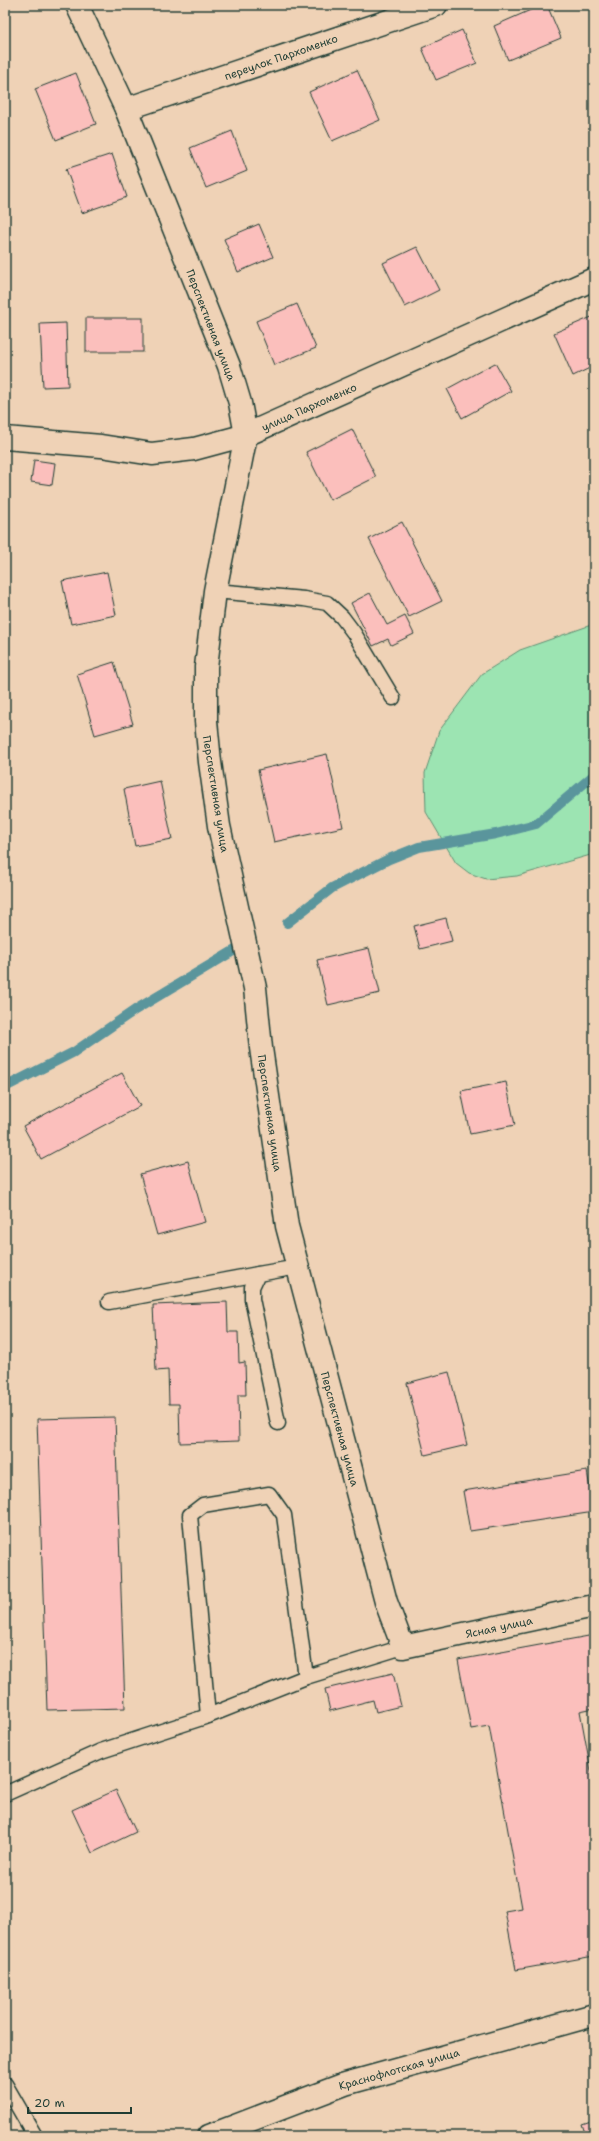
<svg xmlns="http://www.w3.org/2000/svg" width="599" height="2141" font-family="'Shantell Sans',sans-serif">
<rect width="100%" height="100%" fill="#efd2b6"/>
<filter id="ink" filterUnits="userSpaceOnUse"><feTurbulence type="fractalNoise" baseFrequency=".025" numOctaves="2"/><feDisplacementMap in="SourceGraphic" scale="8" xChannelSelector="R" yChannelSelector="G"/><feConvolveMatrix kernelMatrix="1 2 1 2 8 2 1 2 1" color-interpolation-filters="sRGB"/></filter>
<g filter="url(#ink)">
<path fill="#9ce4b2" stroke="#5e9073" d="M 594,624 L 594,854 L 517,876 L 486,879 L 469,873 L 456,863 L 426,812 L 425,773 L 439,731 L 482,674 L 520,650 Z"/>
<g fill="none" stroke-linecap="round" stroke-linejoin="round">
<g stroke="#5a959c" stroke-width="10">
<path d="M 287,923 L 332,888 L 389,859 L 419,847 L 496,834 L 536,824 L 594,775"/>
<path d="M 5,1087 L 74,1052 L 135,1010 L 240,947"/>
</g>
</g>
<g fill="#fbbfbc" stroke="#1f3d34">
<path d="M 542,5 L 547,5 L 561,38 L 508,60 L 494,26 Z"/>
<path d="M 462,30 L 477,63 L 436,80 L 422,48 Z"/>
<path d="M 357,70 L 380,120 L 332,141 L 309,92 Z"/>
<path d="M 76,73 L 96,124 L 56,140 L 35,89 Z"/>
<path d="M 232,131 L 247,171 L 206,188 L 190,148 Z"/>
<path d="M 112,154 L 127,197 L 82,213 L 66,169 Z"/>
<path d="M 259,224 L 273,257 L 238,272 L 224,239 Z"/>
<path d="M 417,247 L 439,290 L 405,307 L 383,263 Z"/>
<path d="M 297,304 L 316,348 L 274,365 L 256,321 Z"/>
<path d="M 594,316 L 594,366 L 573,376 L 554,333 Z"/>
<rect x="86" y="318" width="57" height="34"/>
<path d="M 66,323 L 68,386 L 43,387 L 40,324 Z"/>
<path d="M 495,363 L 511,391 L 462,418 L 447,389 Z"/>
<path d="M 352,429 L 376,477 L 330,500 L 306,452 Z"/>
<path d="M 34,460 L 55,463 L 52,485 L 31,482 Z"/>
<path d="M 402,522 L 442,601 L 409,617 L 369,539 Z"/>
<path d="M 107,572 L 116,615 L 71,624 L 62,581 Z"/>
<path d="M 370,593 L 387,625 L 405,616 L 414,634 L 391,645 L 388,639 L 373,646 L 351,603 Z"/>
<path d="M 114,662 L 133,724 L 95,735 L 77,674 Z"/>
<path d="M 327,754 L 343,827 L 274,842 L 258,770 Z"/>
<path d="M 160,781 L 172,839 L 135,846 L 124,789 Z"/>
<path d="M 446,918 L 452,941 L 420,949 L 414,926 Z"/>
<path d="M 369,948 L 380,993 L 328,1005 L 317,960 Z"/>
<path d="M 122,1073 L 140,1106 L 41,1159 L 23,1126 Z"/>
<path d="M 506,1082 L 515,1125 L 470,1134 L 461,1091 Z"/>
<path d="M 188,1161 L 205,1222 L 157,1235 L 140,1174 Z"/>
<path d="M 227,1302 L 228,1332 L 238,1332 L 239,1363 L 245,1362 L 246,1395 L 238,1395 L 239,1441 L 180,1443 L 179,1404 L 169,1404 L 168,1370 L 156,1371 L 153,1305 Z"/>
<path d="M 449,1372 L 467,1445 L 425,1455 L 407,1383 Z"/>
<path d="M 115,1417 L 125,1708 L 47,1710 L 37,1419 Z"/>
<path d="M 587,1471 L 594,1512 L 470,1531 L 463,1491 Z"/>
<path d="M 594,1635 L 594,1708 L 580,1711 L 594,1787 L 594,1956 L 516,1970 L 505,1911 L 522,1908 L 489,1726 L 471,1729 L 458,1660 Z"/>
<path d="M 393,1673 L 401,1706 L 376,1712 L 373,1700 L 330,1711 L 325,1689 Z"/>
<path d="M 116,1790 L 136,1832 L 92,1853 L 72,1810 Z"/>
<path d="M 594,2120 L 594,2136 L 586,2136 L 582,2124 Z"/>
</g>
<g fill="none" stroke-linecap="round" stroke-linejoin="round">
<defs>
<g id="service">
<path d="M 215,591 L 304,599 L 327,603 L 342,617 L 354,633 L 393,698"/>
<path d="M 109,1302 L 258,1274"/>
<path d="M 278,1423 L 252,1299 L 252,1287 L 258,1274 L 298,1267"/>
<path d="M 208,1716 L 190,1515 L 203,1505 L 269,1494 L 284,1515 L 306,1677"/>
<path d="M 5,1794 L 101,1751 L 208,1716 L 306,1677 L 403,1647"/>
<path d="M 5,2084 L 35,2136"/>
</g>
<g id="minor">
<path d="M 77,5 L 126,109 L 229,366 L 240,403 L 246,435 L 215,591 L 206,667 L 206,721 L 210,762 L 219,826 L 255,988 L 261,1048 L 287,1226 L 386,1602 L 403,1647 L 594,1606"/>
<path d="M 126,109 L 436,5"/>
<path d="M 5,438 L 101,446 L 152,454 L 194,449 L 246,435 L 594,279"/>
<path d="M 209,2136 L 345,2084 L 594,2015"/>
</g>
</defs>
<use href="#service" stroke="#1f3d34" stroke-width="17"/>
<use href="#minor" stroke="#1f3d34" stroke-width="25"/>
<use href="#service" stroke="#efd2b6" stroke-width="14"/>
<use href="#minor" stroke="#efd2b6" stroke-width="22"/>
</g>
</g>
<g text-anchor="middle" stroke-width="3" stroke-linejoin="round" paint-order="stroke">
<g font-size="11" fill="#1f3d34" stroke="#efd2b6">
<text transform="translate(281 57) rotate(-19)" y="4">переулок Пархоменко</text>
<text transform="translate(211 325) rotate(69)" y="4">Перспективная улица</text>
<text transform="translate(309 407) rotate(-24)" y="4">улица Пархоменко</text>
<text transform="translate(216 794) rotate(81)" y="4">Перспективная улица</text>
<text transform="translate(270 1113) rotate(82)" y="4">Перспективная улица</text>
<text transform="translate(340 1429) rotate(75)" y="4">Перспективная улица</text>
<text transform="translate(499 1627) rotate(-12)" y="4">Ясная улица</text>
<text transform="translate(399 2069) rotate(-16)" y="4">Краснофлотская улица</text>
</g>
</g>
<rect width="599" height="2141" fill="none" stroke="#efd2b6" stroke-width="20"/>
<rect x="10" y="10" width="579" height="2121" fill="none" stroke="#1f3d34" stroke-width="1.5" filter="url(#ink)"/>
<path d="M28 2107v6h103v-6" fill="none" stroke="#1f3d34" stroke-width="2"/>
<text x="34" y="2107" font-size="12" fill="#1f3d34" stroke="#efd2b6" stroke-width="3" paint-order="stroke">20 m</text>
</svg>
